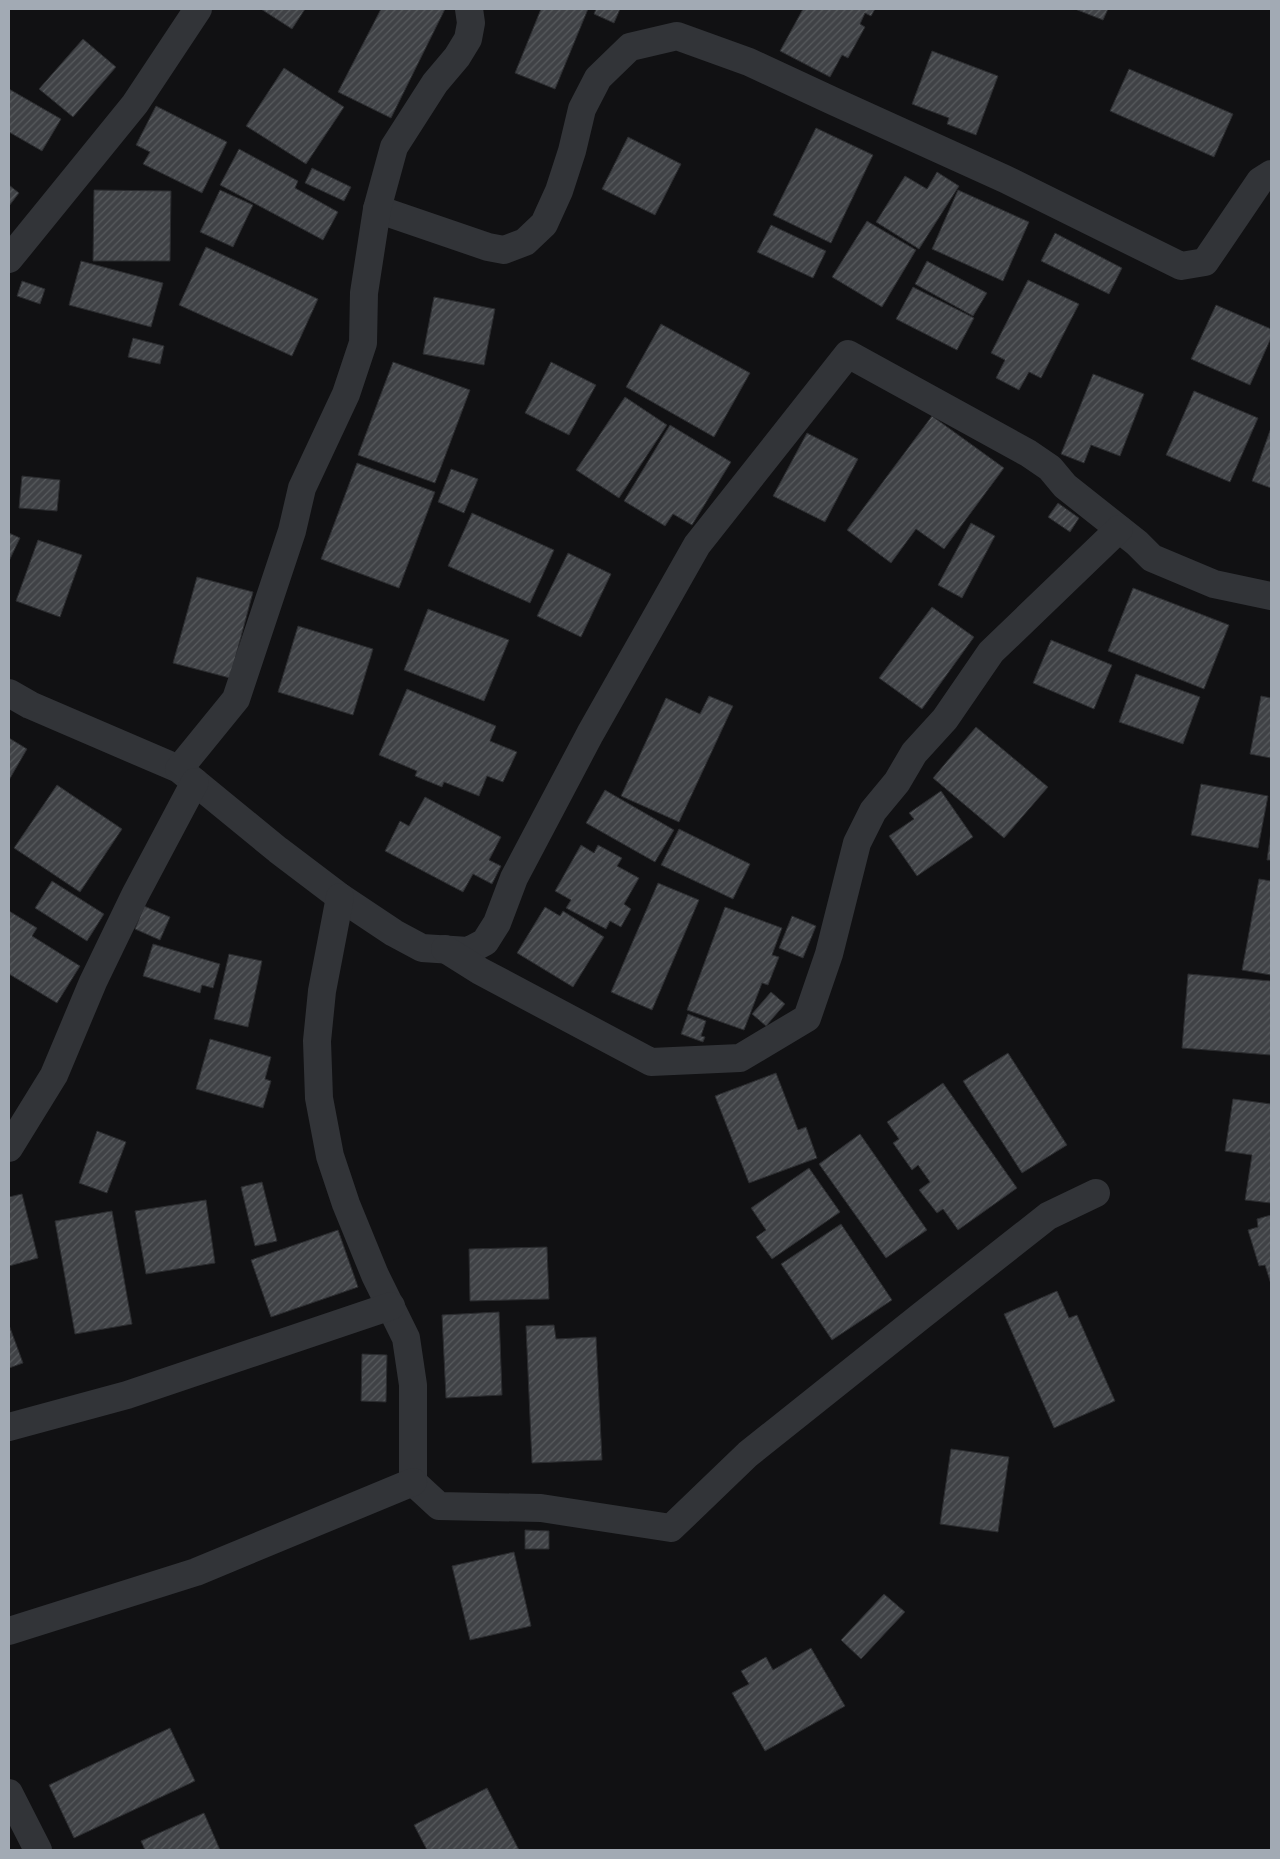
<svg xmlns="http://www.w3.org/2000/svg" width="1280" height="1859" font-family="'Asap Condensed',sans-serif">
<defs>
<pattern id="building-hatch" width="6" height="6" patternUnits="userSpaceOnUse" patternTransform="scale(1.25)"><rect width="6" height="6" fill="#404246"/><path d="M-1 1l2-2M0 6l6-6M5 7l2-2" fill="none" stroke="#585b5e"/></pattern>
</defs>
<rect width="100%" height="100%" fill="#111113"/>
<g fill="url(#building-hatch)" stroke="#2b2c2f">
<path d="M 261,9 L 305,9 L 292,29 Z"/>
<path d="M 381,9 L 445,9 L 391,118 L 338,92 Z"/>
<path d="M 541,9 L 588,9 L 555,89 L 515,73 Z"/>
<path d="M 596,9 L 620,9 L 614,23 L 594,14 Z"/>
<path d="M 803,9 L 875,9 L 871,16 L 865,13 L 860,24 L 865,27 L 848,58 L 842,55 L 830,77 L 780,51 Z"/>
<path d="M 1075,9 L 1108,9 L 1103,20 Z"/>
<path d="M 83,39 L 116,67 L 73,117 L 39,89 Z"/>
<path d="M 932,51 L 998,76 L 976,135 L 947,124 L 949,118 L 912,104 Z"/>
<path d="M 284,68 L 344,107 L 306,164 L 246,126 Z"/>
<path d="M 1129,69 L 1233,114 L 1214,157 L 1110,111 Z"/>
<path d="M 9,89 L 61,119 L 42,151 L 9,132 Z"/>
<path d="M 156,106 L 227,142 L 202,193 L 143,164 L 150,152 L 136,145 Z"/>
<path d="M 816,128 L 873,155 L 831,243 L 773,215 Z"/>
<path d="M 628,137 L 681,164 L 655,215 L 602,189 Z"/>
<path d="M 239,149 L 298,181 L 295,188 L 338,212 L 323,240 L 220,185 Z"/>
<path d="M 312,168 L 351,187 L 344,201 L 305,183 Z"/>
<path d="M 937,172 L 959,186 L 919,249 L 876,222 L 905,176 L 927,189 Z"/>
<path d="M 9,185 L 19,193 L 9,206 Z"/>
<path d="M 94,190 L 171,191 L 170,261 L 93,261 Z"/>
<path d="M 220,190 L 253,205 L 233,247 L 200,232 Z"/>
<path d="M 958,190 L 1029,222 L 1003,281 L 932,249 Z"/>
<path d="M 867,221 L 916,250 L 882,307 L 832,277 Z"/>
<path d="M 771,225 L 826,251 L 813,278 L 757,252 Z"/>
<path d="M 1055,233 L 1122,268 L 1109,294 L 1041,261 Z"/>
<path d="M 206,247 L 318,299 L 292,356 L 179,305 Z"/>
<path d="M 81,261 L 163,283 L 151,327 L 69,305 Z"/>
<path d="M 927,261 L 987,293 L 973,316 L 915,284 Z"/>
<path d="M 1028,280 L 1079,304 L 1041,378 L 1029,372 L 1019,390 L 996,378 L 1005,360 L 991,353 Z"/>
<path d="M 22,281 L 45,289 L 40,304 L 17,296 Z"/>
<path d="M 913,287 L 974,318 L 957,350 L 896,319 Z"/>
<path d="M 434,297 L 495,309 L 484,365 L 423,354 Z"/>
<path d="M 1216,305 L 1271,329 L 1271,338 L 1250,385 L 1191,359 Z"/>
<path d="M 661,324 L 750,373 L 714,437 L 626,387 Z"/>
<path d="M 133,338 L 164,346 L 160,364 L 128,357 Z"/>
<path d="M 393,362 L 470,390 L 435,483 L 358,455 Z"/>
<path d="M 551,362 L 596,385 L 569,435 L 525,413 Z"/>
<path d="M 1093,374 L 1144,394 L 1120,456 L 1091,445 L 1084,463 L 1061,454 Z"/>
<path d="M 1194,391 L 1258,418 L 1230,482 L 1166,455 Z"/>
<path d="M 625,397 L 667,425 L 619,498 L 576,470 Z"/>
<path d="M 932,416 L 1004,468 L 944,549 L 916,529 L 891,563 L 847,530 Z"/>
<path d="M 670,425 L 731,462 L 692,525 L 673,514 L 665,526 L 624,501 Z"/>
<path d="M 1271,428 L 1271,488 L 1252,481 Z"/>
<path d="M 807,433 L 858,459 L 825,522 L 773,496 Z"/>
<path d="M 357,463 L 435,492 L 399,588 L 321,559 Z"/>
<path d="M 451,469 L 478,479 L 464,513 L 438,502 Z"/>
<path d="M 22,476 L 60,480 L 57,511 L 19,508 Z"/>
<path d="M 1058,503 L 1079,518 L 1070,532 L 1048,517 Z"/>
<path d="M 472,513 L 554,550 L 530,603 L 448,566 Z"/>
<path d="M 971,523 L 995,536 L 962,598 L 938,585 Z"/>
<path d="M 9,533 L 20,538 L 9,561 Z"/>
<path d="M 38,540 L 82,555 L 60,617 L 16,601 Z"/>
<path d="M 568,553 L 611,574 L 581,637 L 537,616 Z"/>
<path d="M 197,577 L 253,592 L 230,678 L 173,663 Z"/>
<path d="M 1133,588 L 1229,625 L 1204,689 L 1108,651 Z"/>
<path d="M 932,607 L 974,637 L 922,709 L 879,678 Z"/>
<path d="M 428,609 L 509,640 L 484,701 L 404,670 Z"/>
<path d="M 298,626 L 373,649 L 353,715 L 278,692 Z"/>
<path d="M 1051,640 L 1112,665 L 1094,709 L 1033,683 Z"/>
<path d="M 1136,674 L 1200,697 L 1183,744 L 1119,722 Z"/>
<path d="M 407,689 L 496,726 L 490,741 L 517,752 L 503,782 L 487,776 L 479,796 L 444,782 L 442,787 L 415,776 L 417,771 L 379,755 Z"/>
<path d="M 709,696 L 733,706 L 679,822 L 621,796 L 666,698 L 700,714 Z"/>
<path d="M 1261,696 L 1271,698 L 1271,758 L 1250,754 Z"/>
<path d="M 976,727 L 1048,787 L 1004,838 L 933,778 Z"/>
<path d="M 9,738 L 27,749 L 9,780 Z"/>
<path d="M 1201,784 L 1268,796 L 1258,848 L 1191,835 Z"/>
<path d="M 57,785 L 122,829 L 80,892 L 14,848 Z"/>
<path d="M 605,790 L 674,830 L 655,862 L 586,823 Z"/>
<path d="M 941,791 L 973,837 L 917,876 L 889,836 L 914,819 L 909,813 Z"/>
<path d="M 425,797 L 501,837 L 489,860 L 501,866 L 492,884 L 473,874 L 463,892 L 385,851 L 400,821 L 409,826 Z"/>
<path d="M 679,829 L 750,864 L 733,899 L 661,865 Z"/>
<path d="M 1271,832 L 1271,860 L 1267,860 Z"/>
<path d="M 581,845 L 594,853 L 598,845 L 622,858 L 617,866 L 639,878 L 624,904 L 631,909 L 621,927 L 610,921 L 606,929 L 566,908 L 571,900 L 555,891 Z"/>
<path d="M 1259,879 L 1271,881 L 1271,975 L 1242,970 Z"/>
<path d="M 52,881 L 104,914 L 87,941 L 35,908 Z"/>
<path d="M 658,883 L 699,900 L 652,1010 L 611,992 Z"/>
<path d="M 144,906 L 170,917 L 160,940 L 135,929 Z"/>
<path d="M 545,907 L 560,916 L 563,911 L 604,937 L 573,987 L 517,953 Z"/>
<path d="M 725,907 L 782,928 L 772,955 L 779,957 L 768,985 L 762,983 L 744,1030 L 687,1010 Z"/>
<path d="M 9,911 L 37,928 L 32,936 L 80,966 L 57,1003 L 9,974 Z"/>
<path d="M 792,916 L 816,926 L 803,958 L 779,948 Z"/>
<path d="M 153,944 L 220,964 L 213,988 L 202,985 L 200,993 L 143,976 Z"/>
<path d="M 229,954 L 262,961 L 248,1027 L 214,1019 Z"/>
<path d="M 1188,974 L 1271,981 L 1271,1055 L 1182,1048 Z"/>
<path d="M 771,992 L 785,1004 L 766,1026 L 752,1014 Z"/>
<path d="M 688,1014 L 706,1021 L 701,1036 L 705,1037 L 703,1042 L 681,1034 Z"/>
<path d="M 210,1039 L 271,1057 L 265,1079 L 271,1081 L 263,1108 L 196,1089 Z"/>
<path d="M 1008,1053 L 1067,1145 L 1022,1173 L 963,1081 Z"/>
<path d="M 776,1073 L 798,1130 L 806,1127 L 817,1158 L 749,1183 L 715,1096 Z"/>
<path d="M 943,1083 L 1017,1188 L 958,1230 L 943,1209 L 937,1213 L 919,1190 L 930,1182 L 918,1165 L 912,1170 L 893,1143 L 899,1139 L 887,1122 Z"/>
<path d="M 1233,1099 L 1271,1104 L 1271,1203 L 1245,1200 L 1252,1155 L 1225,1151 Z"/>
<path d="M 97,1131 L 126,1142 L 107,1193 L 79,1183 Z"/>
<path d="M 860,1134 L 927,1230 L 886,1258 L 819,1164 Z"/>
<path d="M 809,1168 L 840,1212 L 772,1259 L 756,1237 L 766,1230 L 751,1208 Z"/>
<path d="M 262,1182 L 277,1241 L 255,1246 L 241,1187 Z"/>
<path d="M 22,1194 L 38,1258 L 9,1266 L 9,1197 Z"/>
<path d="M 206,1200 L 215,1263 L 146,1274 L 135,1211 Z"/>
<path d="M 112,1211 L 132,1324 L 75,1334 L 55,1221 Z"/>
<path d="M 1271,1215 L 1271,1284 L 1265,1265 L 1259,1266 L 1248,1230 L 1258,1227 L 1257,1219 Z"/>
<path d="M 841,1224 L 892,1300 L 832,1340 L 781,1264 Z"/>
<path d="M 338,1230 L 358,1287 L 271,1317 L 251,1260 Z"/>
<path d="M 547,1247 L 549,1299 L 470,1301 L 469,1249 Z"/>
<path d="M 1057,1291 L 1069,1318 L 1077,1315 L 1115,1401 L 1054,1428 L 1004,1314 Z"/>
<path d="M 499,1312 L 502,1395 L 446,1398 L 442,1315 Z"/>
<path d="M 9,1325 L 23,1363 L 9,1368 Z"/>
<path d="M 554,1325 L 556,1339 L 596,1337 L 602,1460 L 532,1463 L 526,1326 Z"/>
<path d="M 362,1354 L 387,1355 L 386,1402 L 361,1401 Z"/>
<path d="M 951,1449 L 1009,1457 L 998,1532 L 940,1524 Z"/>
<path d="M 525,1530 L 549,1531 L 549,1549 L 525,1549 Z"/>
<path d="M 514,1552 L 531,1626 L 470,1640 L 452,1566 Z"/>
<path d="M 884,1594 L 905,1612 L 861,1659 L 841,1640 Z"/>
<path d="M 811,1648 L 845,1706 L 765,1751 L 732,1693 L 749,1684 L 741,1671 L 766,1657 L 773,1670 Z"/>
<path d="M 170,1728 L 195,1781 L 74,1838 L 49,1785 Z"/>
<path d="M 487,1788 L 519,1850 L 427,1850 L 414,1825 Z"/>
<path d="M 204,1813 L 220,1850 L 145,1850 L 141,1841 Z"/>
</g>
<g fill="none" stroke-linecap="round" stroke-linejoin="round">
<g stroke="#323438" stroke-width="28">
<path d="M 377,209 L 488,247 L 504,250 L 525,242 L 544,224 L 559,191 L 572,151 L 582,109 L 598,78 L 630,47 L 677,36 L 749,62 L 833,101 L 1005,179 L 1181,266 L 1205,262 L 1260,181 L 1271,174"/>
<path d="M 9,259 L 135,104 L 198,9"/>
<path d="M 9,693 L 30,705 L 179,769 L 278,850 L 340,897 L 394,933 L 422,948 L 468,951 L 485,942 L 497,923 L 514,878 L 590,734 L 697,545 L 848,354 L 1028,453 L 1050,468 L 1065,486 L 1137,543 L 1152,558 L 1214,584 L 1271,596"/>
<path d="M 179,769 L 236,699 L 292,531 L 302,488 L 346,394 L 363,343 L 364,293 L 377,209 L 394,147 L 435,83 L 457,57 L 468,39 L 471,23 L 469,9"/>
<path d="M 340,897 L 322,991 L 317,1041 L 319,1098 L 330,1156 L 346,1204 L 375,1275 L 406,1338 L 413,1385 L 413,1482 L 439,1506 L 541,1508 L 671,1528 L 748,1454 L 921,1316 L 1048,1216 L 1096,1193"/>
<path d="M 445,949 L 480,971 L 651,1062 L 740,1058 L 807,1018 L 829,954 L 857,843 L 873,811 L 897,782 L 914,753 L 945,719 L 991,652 L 1119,529"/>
<path d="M 9,1148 L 54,1075 L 93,982 L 135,895 L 195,782"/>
<path d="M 9,1427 L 127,1395 L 391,1306"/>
<path d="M 9,1631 L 196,1572 L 413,1482"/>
<path d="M 9,1793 L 38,1850"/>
</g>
</g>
<rect width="1280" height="1859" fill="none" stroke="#a2aab4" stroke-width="20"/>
</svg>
